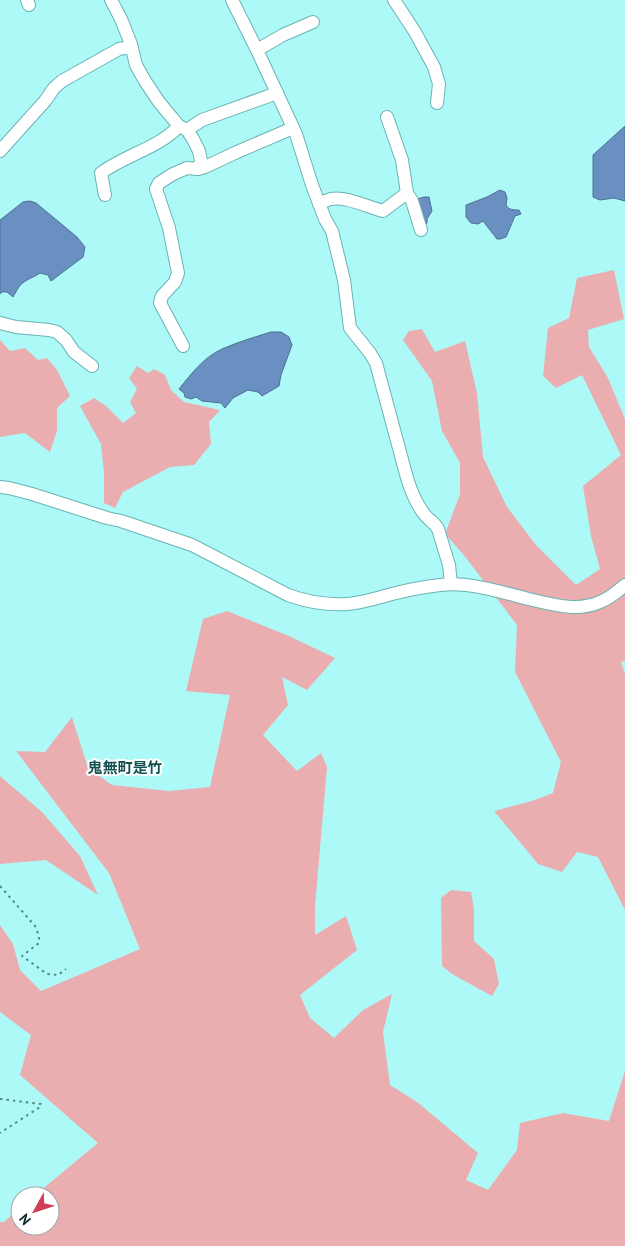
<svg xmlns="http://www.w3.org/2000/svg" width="625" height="1246" font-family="'PT Sans','Noto Sans JP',sans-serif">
<rect width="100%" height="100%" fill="#acf9f8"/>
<g fill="#ebaeb0">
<path d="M 614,270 L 624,319 L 588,330 L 589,347 L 608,378 L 625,419 L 625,661 L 621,662 L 625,674 L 625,910 L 598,857 L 577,852 L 562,872 L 538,864 L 494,811 L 532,801 L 553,793 L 561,762 L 515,672 L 517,625 L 463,554 L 445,534 L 460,494 L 460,463 L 442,431 L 432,381 L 403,340 L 409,331 L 422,329 L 435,352 L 465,341 L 477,393 L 483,457 L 507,507 L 536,545 L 576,585 L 600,569 L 591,536 L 583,486 L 621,455 L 582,375 L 556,388 L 543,376 L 548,328 L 569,318 L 577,278 Z"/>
<path d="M 0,340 L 10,351 L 25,348 L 38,360 L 47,358 L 57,370 L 70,396 L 57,408 L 57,431 L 50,452 L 25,433 L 0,437 Z"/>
<path d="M 137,366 L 148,373 L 154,369 L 165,375 L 171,390 L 184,402 L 220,410 L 209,422 L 211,444 L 194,465 L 170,467 L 123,492 L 115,508 L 104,503 L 104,473 L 101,444 L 80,406 L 94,398 L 106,406 L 123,423 L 136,413 L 130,402 L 137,389 L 129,378 Z"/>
<path d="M 227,611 L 289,636 L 335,658 L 307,690 L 282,677 L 288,705 L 263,735 L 297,771 L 321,753 L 327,767 L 315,906 L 315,935 L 346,916 L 357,950 L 300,995 L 310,1018 L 334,1038 L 363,1010 L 392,994 L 383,1032 L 390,1085 L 417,1102 L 478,1153 L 466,1180 L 488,1190 L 517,1150 L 520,1123 L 563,1113 L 609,1121 L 625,1071 L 625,1246 L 0,1246 L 0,1222 L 4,1222 L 20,1208 L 20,1226 L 50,1226 L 50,1196 L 34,1196 L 98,1143 L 20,1075 L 31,1035 L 0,1012 L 0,925 L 13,944 L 20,970 L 41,991 L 140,949 L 109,873 L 16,751 L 45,752 L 72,717 L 88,768 L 112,785 L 169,791 L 210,787 L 230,695 L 186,691 L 203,619 Z"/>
<path d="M 0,776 L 42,812 L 80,856 L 98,895 L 46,860 L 0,864 Z"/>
<path d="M 451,890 L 471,892 L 474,909 L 474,941 L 494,959 L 499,984 L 492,996 L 452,974 L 442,966 L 441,898 Z"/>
</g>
<g fill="#6a90c2" stroke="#4c7094">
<path d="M 625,126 L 625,201 L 614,198 L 600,200 L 593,197 L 593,155 Z"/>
<path d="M 500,190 L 505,192 L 507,198 L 506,205 C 509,210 513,210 519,210 L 521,214 L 515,216 L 506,237 L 500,239 L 497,239 L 483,221 L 478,224 L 471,223 L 466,217 L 466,205 L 487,197 Z"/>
<path d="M 424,197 L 429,197 L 432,211 L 427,219 L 427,223 L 425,224 L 417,199 Z"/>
<path d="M 30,201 L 36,203 L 77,237 L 85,247 L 83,257 L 51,281 L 48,275 L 40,273 C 35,277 29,278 24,282 C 19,285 16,292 13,297 L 7,292 L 2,292 L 0,294 L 0,220 L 23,202 Z"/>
<path d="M 271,332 L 281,332 L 289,337 L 292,345 L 281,375 L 279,386 L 262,396 L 258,392 L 248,390 L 233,398 L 225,408 L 221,403 L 202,401 L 196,397 L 191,399 L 185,397 L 184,393 L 179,389 C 191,374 204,357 222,349 C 238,342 255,337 271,332 Z"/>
</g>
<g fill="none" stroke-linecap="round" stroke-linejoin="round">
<defs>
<g id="minor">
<path d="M 27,0 L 29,5"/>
<path d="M 111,0 L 121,19 L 131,44 L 136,65 L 145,81 L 159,102 L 179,126 L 187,130 L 193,139 L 199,151 L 201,161 L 198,169"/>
<path d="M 232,0 L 257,50 L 296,134 L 312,185 L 325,219 L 332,231 L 344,280 L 350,328 L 370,353 L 376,363 L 407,478 C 411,491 416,504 425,515 C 429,520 435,523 438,529 L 449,565 L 451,584"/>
<path d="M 394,0 L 415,32 L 434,67 L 439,84 L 437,103"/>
<path d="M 257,50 L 283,35 L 313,22"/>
<path d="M 387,117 L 402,160 L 407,193 L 412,201 L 421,230"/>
<path d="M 187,130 L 202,120 L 277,93"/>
<path d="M 0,151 L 45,101 L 54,88 L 62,81 L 119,49 L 131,47"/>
<path d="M 105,195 L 101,173 C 125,155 159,148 179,126"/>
<path d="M 319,204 C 323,202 327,200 331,199 C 346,196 367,207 383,211 L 407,193"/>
<path d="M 0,323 L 16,327 L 49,330 L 57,332 L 66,340 L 74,352 L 92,366"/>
<path d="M 183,346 L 160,303 L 162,296 L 175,282 L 178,273 L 169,228 L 156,189 L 159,183 L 173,174 L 187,168 L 198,169 L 205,167 L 237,152 L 293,128"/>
<path d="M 0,487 L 9,488 L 32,494 L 107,518 L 121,521 L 192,545 L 288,595 C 307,602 327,605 347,604 C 362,603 377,598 392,594 C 407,590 424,587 440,585 C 472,581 506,594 537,601 C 558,606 580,611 600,602 C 610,598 617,592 625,585"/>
</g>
</defs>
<use href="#minor" stroke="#69b3b3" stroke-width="14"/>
<g stroke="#548a89" stroke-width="2" stroke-dasharray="2.5 4" stroke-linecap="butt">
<path d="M 0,886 L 35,926 L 39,936 L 39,943 L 22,956 L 47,974 L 58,975 L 66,969"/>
<path d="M 0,1099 L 41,1104 L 40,1107 L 0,1133"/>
</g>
<use href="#minor" stroke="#fff" stroke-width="12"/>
</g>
<g text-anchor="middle" stroke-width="4" stroke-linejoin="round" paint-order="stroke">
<g font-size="15" font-weight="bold" fill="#135051" stroke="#fff">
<text x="125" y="773">鬼無町是竹</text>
</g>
</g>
<g transform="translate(35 1211) rotate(230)"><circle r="24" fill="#ffffff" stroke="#9ba9a9"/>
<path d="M0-4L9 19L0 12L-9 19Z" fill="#cf3f56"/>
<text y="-8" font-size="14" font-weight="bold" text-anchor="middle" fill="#062727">N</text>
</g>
</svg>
